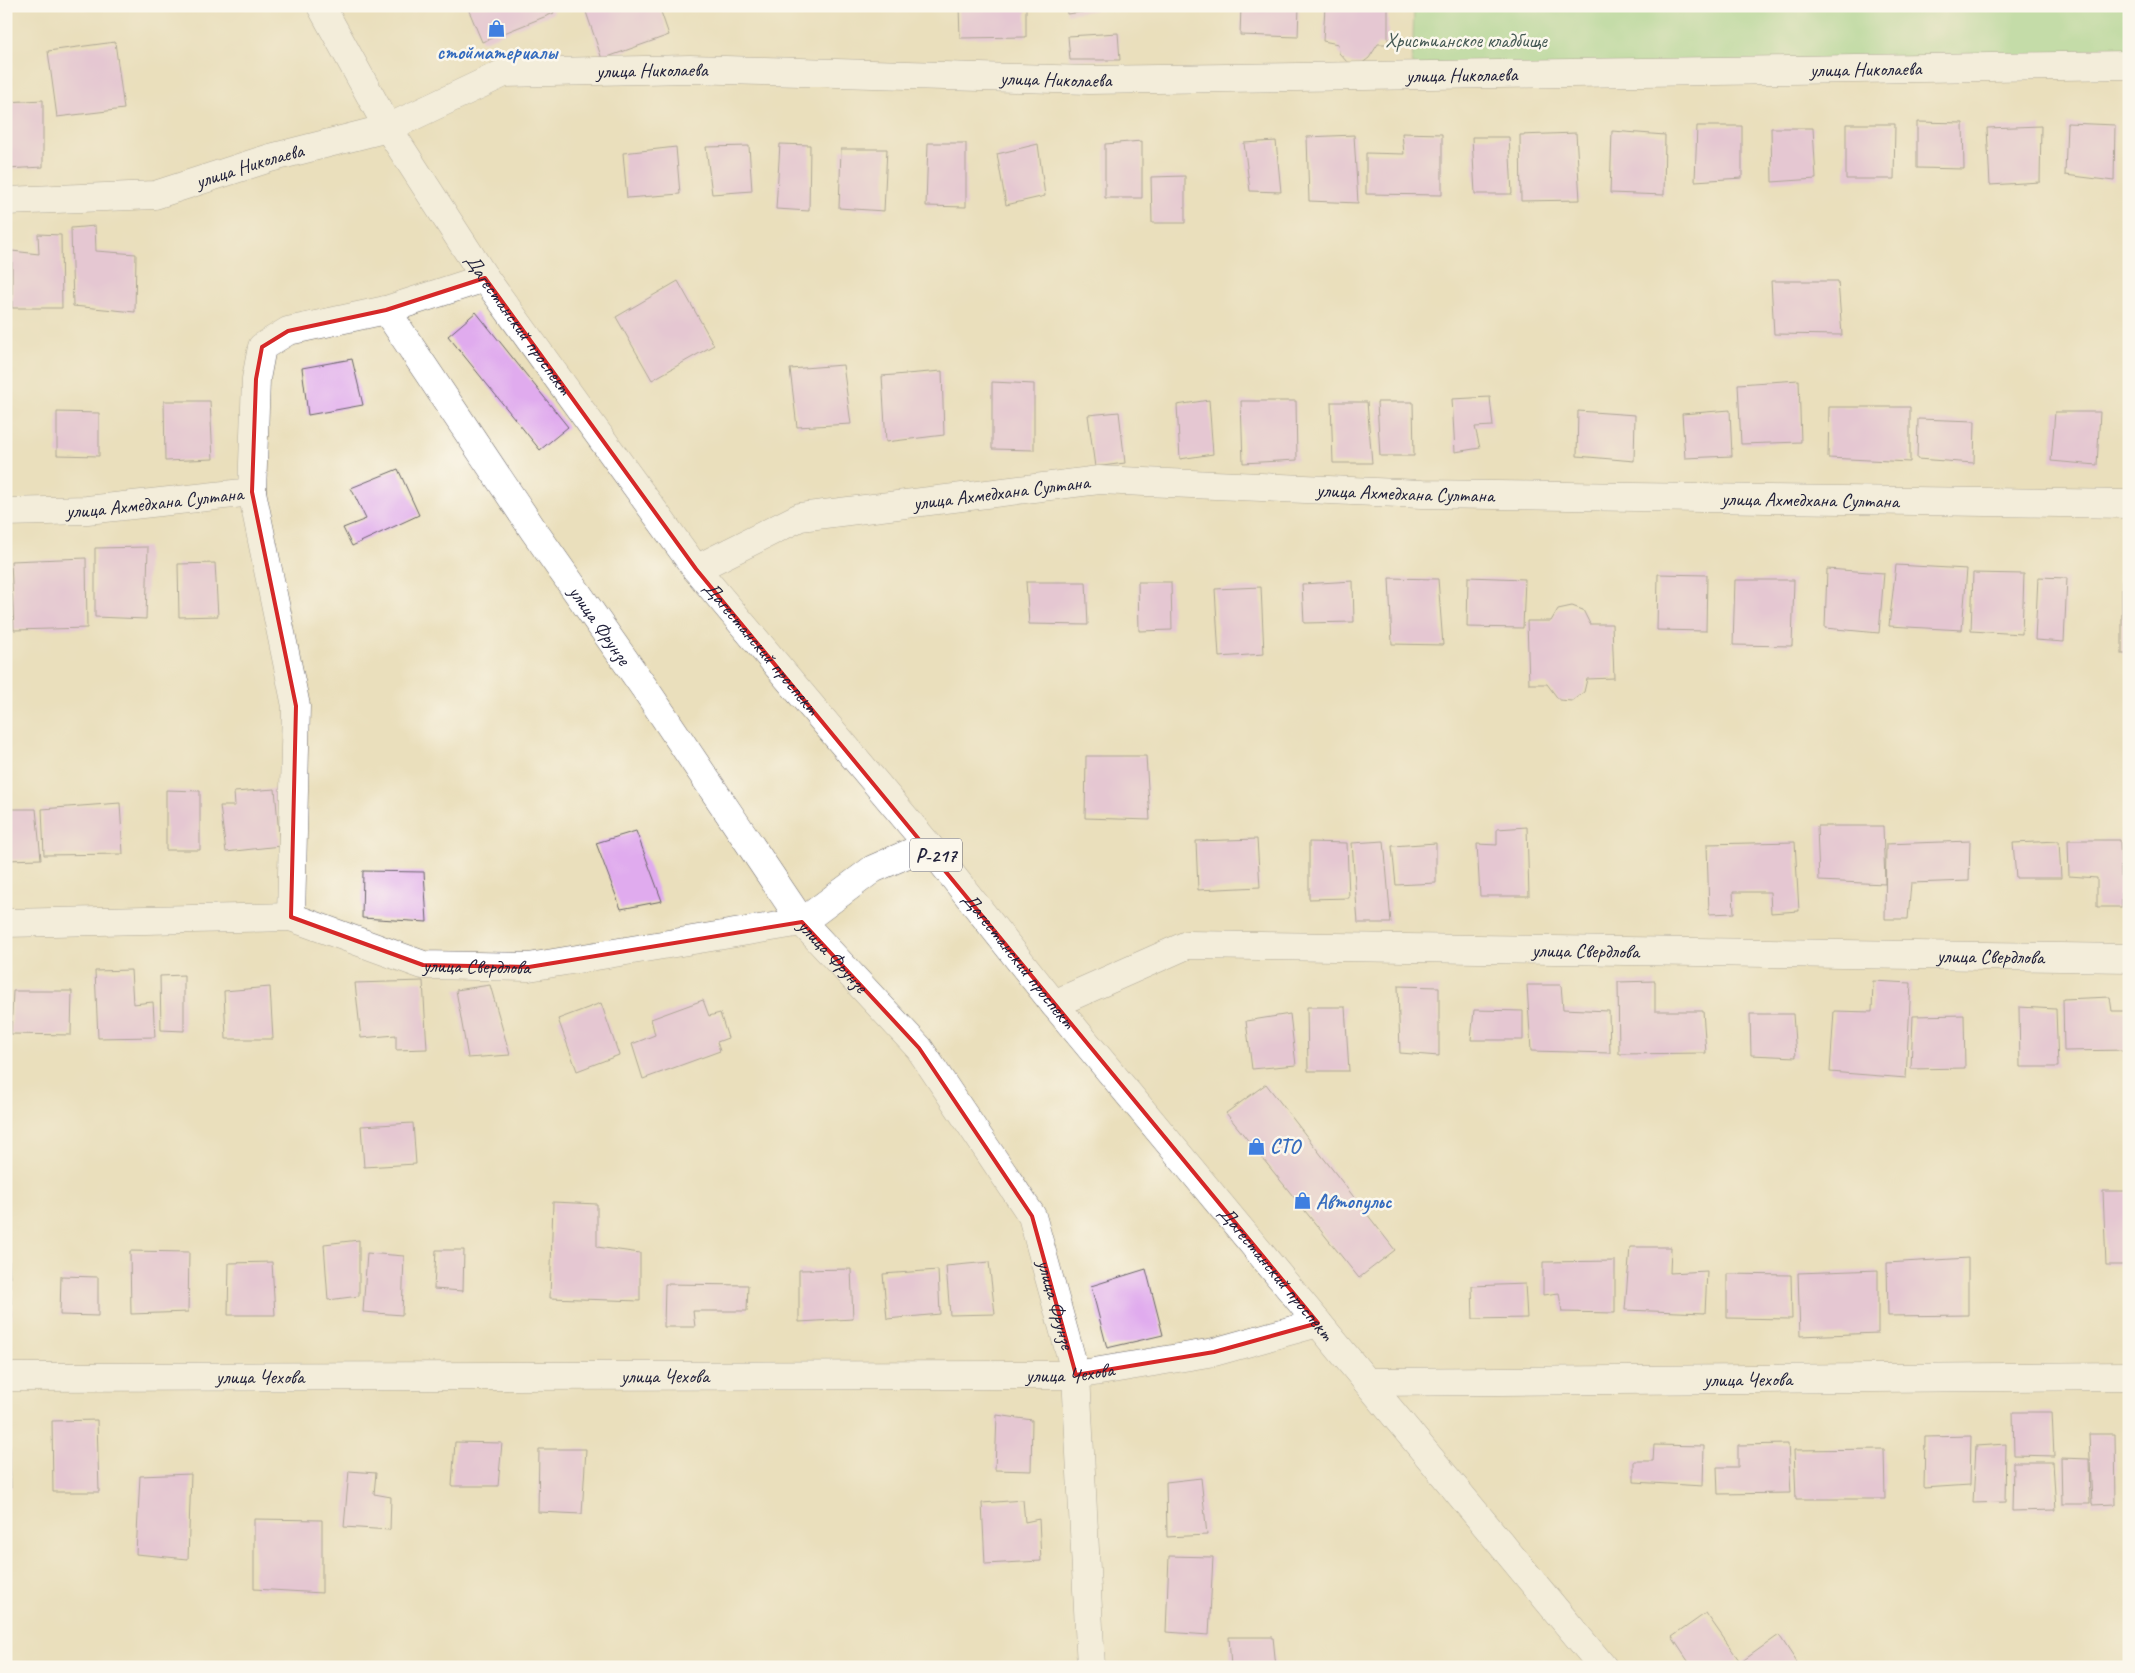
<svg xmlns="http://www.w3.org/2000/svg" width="2135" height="1673" font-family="Caveat,sans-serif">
<rect width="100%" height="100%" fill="#fbf7ec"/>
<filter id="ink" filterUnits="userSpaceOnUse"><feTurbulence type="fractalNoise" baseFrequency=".02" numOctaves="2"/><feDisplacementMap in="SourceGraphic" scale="10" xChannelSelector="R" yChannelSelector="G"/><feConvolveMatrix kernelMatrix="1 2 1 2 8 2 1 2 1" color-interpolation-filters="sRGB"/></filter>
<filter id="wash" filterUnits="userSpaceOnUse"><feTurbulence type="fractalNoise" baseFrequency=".0096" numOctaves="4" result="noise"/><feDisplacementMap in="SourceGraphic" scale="20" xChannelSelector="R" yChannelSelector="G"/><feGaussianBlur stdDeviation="1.12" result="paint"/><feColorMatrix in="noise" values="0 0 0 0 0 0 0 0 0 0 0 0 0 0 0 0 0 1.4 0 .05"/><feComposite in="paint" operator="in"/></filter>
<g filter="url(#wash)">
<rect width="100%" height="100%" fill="#eadfbc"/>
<path fill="#97d990" stroke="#5c7e66" d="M 1414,6 L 2129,6 L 2129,65 L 1412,75 Z"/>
<g id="blocks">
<g fill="#e0abee">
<path d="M 467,6 L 551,6 L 554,13 L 482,42 Z"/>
<path d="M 584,6 L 659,6 L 669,35 L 602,59 Z"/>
<path d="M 959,6 L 1026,6 L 1026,37 L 960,38 Z"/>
<path d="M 1066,6 L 1120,6 L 1120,7 L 1067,14 Z"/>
<path d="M 1241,6 L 1299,6 L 1298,37 L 1240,35 Z"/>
<path d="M 1325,6 L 1388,6 L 1388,44 L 1378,44 L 1369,58 L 1361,64 L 1347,62 L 1339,53 L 1338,44 L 1323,41 Z"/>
<path d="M 1118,33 L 1120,60 L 1070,60 L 1068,36 Z"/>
<path d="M 115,42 L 124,109 L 57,117 L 48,51 Z"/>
<path d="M 43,100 L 43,167 L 6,169 L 6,102 Z"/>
<path d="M 1917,122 L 1963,123 L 1964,169 L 1917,168 Z"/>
<path d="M 2067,123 L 2115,125 L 2114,181 L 2065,175 Z"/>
<path d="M 1846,124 L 1895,124 L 1894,179 L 1846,179 Z"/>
<path d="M 1697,126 L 1742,126 L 1742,178 L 1695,181 Z"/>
<path d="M 2041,126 L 2040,182 L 1990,185 L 1987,128 Z"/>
<path d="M 1771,128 L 1813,128 L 1816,179 L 1772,182 Z"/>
<path d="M 1612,131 L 1665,135 L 1664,195 L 1610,193 Z"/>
<path d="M 1402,133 L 1442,134 L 1442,195 L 1366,194 L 1366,153 L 1404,154 Z"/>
<path d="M 1576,133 L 1580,200 L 1521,201 L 1520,135 Z"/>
<path d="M 1354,135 L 1358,203 L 1309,201 L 1307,137 Z"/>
<path d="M 1472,137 L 1509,137 L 1512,194 L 1475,194 Z"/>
<path d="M 1142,141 L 1142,198 L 1105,198 L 1105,144 Z"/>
<path d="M 1276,141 L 1281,192 L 1250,191 L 1244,143 Z"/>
<path d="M 928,143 L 966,143 L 966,207 L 926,206 Z"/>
<path d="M 780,144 L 810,145 L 809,211 L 776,209 Z"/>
<path d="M 1038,144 L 1045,196 L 1006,205 L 997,154 Z"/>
<path d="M 749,146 L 752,191 L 712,194 L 706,147 Z"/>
<path d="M 676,147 L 680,194 L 627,198 L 623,153 Z"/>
<path d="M 841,149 L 887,149 L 884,211 L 839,208 Z"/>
<path d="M 1185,176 L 1185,223 L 1152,223 L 1151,177 Z"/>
<path d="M 95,226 L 96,251 L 136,254 L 135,312 L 73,306 L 71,228 Z"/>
<path d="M 38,234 L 61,235 L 62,308 L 12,308 L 12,251 L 39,254 Z"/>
<path d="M 678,281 L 714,345 L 652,380 L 616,317 Z"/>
<path d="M 1771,281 L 1838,281 L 1842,335 L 1774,334 Z"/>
<path d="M 476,312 L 568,427 L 540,450 L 448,336 Z"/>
<path d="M 352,359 L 363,405 L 308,415 L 302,368 Z"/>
<path d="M 843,365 L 851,424 L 797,427 L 790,369 Z"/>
<path d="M 942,371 L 944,435 L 886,442 L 882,376 Z"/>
<path d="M 1799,380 L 1801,442 L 1741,444 L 1738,384 Z"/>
<path d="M 992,382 L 1034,384 L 1034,450 L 992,449 Z"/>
<path d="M 1490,397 L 1493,426 L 1475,427 L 1480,448 L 1455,452 L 1452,399 Z"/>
<path d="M 1209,400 L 1213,454 L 1180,459 L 1177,405 Z"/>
<path d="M 164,401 L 210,401 L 213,459 L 165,461 Z"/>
<path d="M 1241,401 L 1296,401 L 1297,460 L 1243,463 Z"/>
<path d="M 1331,402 L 1367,402 L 1372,463 L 1333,463 Z"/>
<path d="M 1377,402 L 1413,402 L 1414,456 L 1380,456 Z"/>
<path d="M 1829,407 L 1910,407 L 1910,462 L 1828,458 Z"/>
<path d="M 1730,410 L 1732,456 L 1685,458 L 1682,414 Z"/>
<path d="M 1578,411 L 1635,415 L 1634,461 L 1577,456 Z"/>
<path d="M 57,412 L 99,413 L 99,456 L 57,455 Z"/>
<path d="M 1119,412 L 1125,463 L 1095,467 L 1088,415 Z"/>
<path d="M 2055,412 L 2100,412 L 2097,465 L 2051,461 Z"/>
<path d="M 1918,419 L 1975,421 L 1974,463 L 1917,459 Z"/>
<path d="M 398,469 L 419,515 L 352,546 L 343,528 L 366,519 L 351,488 Z"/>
<path d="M 148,547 L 146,619 L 95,617 L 95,548 Z"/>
<path d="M 86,558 L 87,628 L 14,630 L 11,561 Z"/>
<path d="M 215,563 L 218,616 L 179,617 L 178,564 Z"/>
<path d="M 1896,565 L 1967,569 L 1962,630 L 1889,626 Z"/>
<path d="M 1827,569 L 1884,573 L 1879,633 L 1825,628 Z"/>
<path d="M 1973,573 L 2024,574 L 2022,634 L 1971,631 Z"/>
<path d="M 1658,574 L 1707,575 L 1706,631 L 1657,630 Z"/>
<path d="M 1468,577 L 1525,579 L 1523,628 L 1467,627 Z"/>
<path d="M 2038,577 L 2067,578 L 2064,642 L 2035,640 Z"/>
<path d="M 1389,578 L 1438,579 L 1443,645 L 1392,644 Z"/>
<path d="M 1735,580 L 1794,580 L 1792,646 L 1733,645 Z"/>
<path d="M 1353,581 L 1354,622 L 1304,623 L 1302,584 Z"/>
<rect x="2122" y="581" width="7" height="73"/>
<path d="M 1026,582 L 1086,582 L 1088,625 L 1029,624 Z"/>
<path d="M 1138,582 L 1171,582 L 1172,630 L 1139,631 Z"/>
<path d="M 1261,587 L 1264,654 L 1219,657 L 1215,589 Z"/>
<path d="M 1572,606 L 1583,610 L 1590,624 L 1612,624 L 1614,678 L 1587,679 L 1584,692 L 1572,701 L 1559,700 L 1547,684 L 1529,684 L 1527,621 L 1551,621 L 1558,609 Z"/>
<path d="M 1086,756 L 1146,756 L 1150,820 L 1085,818 Z"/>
<path d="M 275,789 L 280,846 L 226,852 L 220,806 L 235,806 L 234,792 Z"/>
<path d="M 166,790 L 200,791 L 200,850 L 166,850 Z"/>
<path d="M 120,803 L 123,854 L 44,855 L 42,809 Z"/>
<path d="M 6,809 L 36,809 L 41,859 L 6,860 Z"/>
<path d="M 1817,826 L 1883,826 L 1885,884 L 1819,881 Z"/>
<path d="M 1527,827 L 1529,896 L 1480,896 L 1477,844 L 1497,845 L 1497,829 Z"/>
<path d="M 636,831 L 662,901 L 621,909 L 596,843 Z"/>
<path d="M 1257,839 L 1260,887 L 1198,890 L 1196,841 Z"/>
<path d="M 2068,840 L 2120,840 L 2122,907 L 2097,907 L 2097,878 L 2069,876 Z"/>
<path d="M 1384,841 L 1391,923 L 1358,923 L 1352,843 Z"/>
<path d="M 1970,841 L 1969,881 L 1911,883 L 1908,919 L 1885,919 L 1886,844 Z"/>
<path d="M 2059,841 L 2061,878 L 2016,878 L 2013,843 Z"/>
<path d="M 2126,841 L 2129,841 L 2129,877 L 2125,877 Z"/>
<path d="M 1309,842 L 1347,843 L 1349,898 L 1309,899 Z"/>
<path d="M 1795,842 L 1799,911 L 1771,913 L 1770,892 L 1733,892 L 1734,913 L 1709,914 L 1707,844 Z"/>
<path d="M 1436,843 L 1436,883 L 1396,885 L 1392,846 Z"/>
<path d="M 363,871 L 424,872 L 427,922 L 362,918 Z"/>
<path d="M 131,970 L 133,1004 L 153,1002 L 155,1037 L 98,1038 L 95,971 Z"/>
<path d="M 184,975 L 184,1031 L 161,1030 L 160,976 Z"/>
<path d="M 423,981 L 427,1049 L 396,1050 L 396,1035 L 361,1038 L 355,983 Z"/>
<path d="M 1655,981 L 1655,1011 L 1703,1011 L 1706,1053 L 1619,1054 L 1618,982 Z"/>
<path d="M 1873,981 L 1911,983 L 1906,1078 L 1830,1072 L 1834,1011 L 1872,1012 Z"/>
<path d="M 490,985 L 510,1055 L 468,1058 L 456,990 Z"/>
<path d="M 1527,985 L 1561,985 L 1563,1009 L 1609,1011 L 1610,1053 L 1531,1051 Z"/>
<path d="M 1398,986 L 1439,987 L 1439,1056 L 1400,1053 Z"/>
<path d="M 270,987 L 273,1039 L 226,1039 L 224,991 Z"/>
<path d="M 13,991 L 72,991 L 71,1035 L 11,1034 Z"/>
<path d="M 2110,997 L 2112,1011 L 2129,1011 L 2129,1050 L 2064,1051 L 2063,999 Z"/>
<path d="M 703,1000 L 709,1016 L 720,1013 L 728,1038 L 717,1042 L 720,1051 L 643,1079 L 632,1044 L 655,1035 L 651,1019 Z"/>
<path d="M 601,1003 L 619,1055 L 577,1071 L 558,1019 Z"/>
<path d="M 1307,1007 L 1345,1007 L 1349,1071 L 1308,1071 Z"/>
<path d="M 2019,1007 L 2056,1009 L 2058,1067 L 2020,1067 Z"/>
<path d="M 1474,1010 L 1523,1011 L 1523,1040 L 1471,1040 Z"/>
<path d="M 1290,1014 L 1296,1065 L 1252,1069 L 1246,1021 Z"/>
<path d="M 1750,1014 L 1793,1014 L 1796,1057 L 1751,1055 Z"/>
<path d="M 1964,1015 L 1965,1068 L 1911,1069 L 1913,1016 Z"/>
<path d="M 1266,1084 L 1395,1250 L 1359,1278 L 1226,1113 Z"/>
<path d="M 413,1123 L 416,1164 L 364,1167 L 361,1126 Z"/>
<path d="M 2103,1191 L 2129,1191 L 2129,1265 L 2106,1265 Z"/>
<path d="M 553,1202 L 597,1204 L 597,1247 L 640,1253 L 640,1301 L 550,1298 Z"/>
<path d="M 359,1240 L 359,1296 L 328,1300 L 324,1244 Z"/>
<path d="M 1630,1247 L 1671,1247 L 1670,1273 L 1707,1271 L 1705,1313 L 1625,1310 Z"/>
<path d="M 436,1250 L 464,1250 L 463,1291 L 434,1289 Z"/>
<path d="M 130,1251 L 189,1252 L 188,1312 L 131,1314 Z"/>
<path d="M 367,1253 L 404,1256 L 402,1315 L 363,1312 Z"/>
<path d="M 1968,1258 L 1968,1315 L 1888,1316 L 1887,1263 Z"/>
<path d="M 6,1261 L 9,1261 L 12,1318 L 6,1318 Z"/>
<path d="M 1615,1261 L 1615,1313 L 1562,1312 L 1559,1293 L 1543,1295 L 1543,1262 Z"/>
<path d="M 272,1262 L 275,1315 L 228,1315 L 229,1263 Z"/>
<path d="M 989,1262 L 995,1314 L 950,1315 L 946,1266 Z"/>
<path d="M 851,1269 L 853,1319 L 799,1322 L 799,1270 Z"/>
<path d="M 1146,1269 L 1163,1335 L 1107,1348 L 1091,1286 Z"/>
<path d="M 938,1270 L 940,1314 L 887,1319 L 883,1274 Z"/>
<path d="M 1878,1270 L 1878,1333 L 1800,1336 L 1798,1273 Z"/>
<path d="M 1727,1274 L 1791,1275 L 1792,1319 L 1727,1318 Z"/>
<path d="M 61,1276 L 98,1277 L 98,1316 L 60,1315 Z"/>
<path d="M 665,1284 L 748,1285 L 747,1311 L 693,1311 L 695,1327 L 664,1327 Z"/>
<path d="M 1525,1284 L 1527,1318 L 1473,1319 L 1472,1286 Z"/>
<path d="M 2013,1412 L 2052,1412 L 2054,1456 L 2014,1455 Z"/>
<path d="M 997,1415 L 1032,1420 L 1031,1471 L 995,1470 Z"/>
<path d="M 97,1420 L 99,1492 L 53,1492 L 52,1421 Z"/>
<path d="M 2089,1434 L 2115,1434 L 2116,1504 L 2092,1505 Z"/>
<path d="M 1971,1436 L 1970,1485 L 1924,1488 L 1925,1437 Z"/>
<path d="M 455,1442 L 502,1443 L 498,1486 L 452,1486 Z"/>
<path d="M 1788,1444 L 1791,1493 L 1718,1494 L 1717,1467 L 1738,1467 L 1738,1445 Z"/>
<path d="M 2006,1444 L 2005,1502 L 1973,1503 L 1976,1446 Z"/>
<path d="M 1654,1445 L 1704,1446 L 1703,1486 L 1634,1482 L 1634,1461 L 1653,1461 Z"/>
<path d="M 6,1447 L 10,1447 L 11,1488 L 6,1488 Z"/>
<path d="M 539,1449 L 586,1449 L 582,1514 L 538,1512 Z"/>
<path d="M 1884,1449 L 1885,1499 L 1796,1499 L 1794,1450 Z"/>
<path d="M 2061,1458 L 2089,1459 L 2090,1504 L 2062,1504 Z"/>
<path d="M 2013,1462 L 2053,1462 L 2056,1510 L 2012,1511 Z"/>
<path d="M 349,1471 L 376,1473 L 374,1494 L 391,1497 L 390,1530 L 344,1527 Z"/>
<path d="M 191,1474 L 188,1559 L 136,1554 L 140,1476 Z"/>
<path d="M 1201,1478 L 1207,1535 L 1167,1537 L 1166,1482 Z"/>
<path d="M 1023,1500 L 1025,1522 L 1039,1519 L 1041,1561 L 985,1564 L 982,1503 Z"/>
<path d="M 254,1519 L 322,1520 L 322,1593 L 254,1589 Z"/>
<path d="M 1169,1556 L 1213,1557 L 1209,1635 L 1166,1632 Z"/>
<path d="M 1706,1613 L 1739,1660 L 1729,1667 L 1692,1667 L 1672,1637 Z"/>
<path d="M 1779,1635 L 1800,1667 L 1734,1667 Z"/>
<path d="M 1229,1637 L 1273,1637 L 1276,1667 L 1231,1667 Z"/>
<path d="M 273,1664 L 302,1665 L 302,1667 L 273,1667 Z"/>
</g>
</g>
</g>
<g filter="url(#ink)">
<use href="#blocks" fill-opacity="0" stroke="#686468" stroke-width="1"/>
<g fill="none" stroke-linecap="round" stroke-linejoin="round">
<defs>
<g id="minor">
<path id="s1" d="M 6,201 L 155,195 L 270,158 L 388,128 L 504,73 L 690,69 L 1089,80 L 2129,65"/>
<path id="s2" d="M 386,310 L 534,531 L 648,693 L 802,922 L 919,1048 L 1032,1216 L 1076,1375 L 1091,1667"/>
<path d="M 252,492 L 296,706 L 291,917"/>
<path id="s3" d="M 6,512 L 87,510 L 252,492 L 256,379 L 262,347 L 288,331 L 386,310 L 485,278"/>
<path id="s4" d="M 696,569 L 800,517 L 1099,480 L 1422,494 L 2129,504"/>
<path id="s5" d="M 6,923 L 291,917 L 423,965 L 529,967 L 802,922 L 873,869 L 928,845"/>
<path id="s6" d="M 1054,1004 L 1187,945 L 2129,958"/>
<path id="s7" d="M 6,1377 L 1076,1375 L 1214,1352 L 1318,1323"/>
<path id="s8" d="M 1367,1382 L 2129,1376"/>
</g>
<g id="highway">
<path id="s9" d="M 321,6 L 388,128 L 485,278 L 696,569 L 928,845 L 1054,1004 L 1603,1667"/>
</g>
</defs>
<use href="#minor" stroke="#686468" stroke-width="29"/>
<use href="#highway" stroke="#686468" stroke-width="29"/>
<use href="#minor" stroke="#fff" stroke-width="28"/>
<use href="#highway" stroke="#fff" stroke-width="28"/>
</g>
</g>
<path d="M0 0H2135V1673H0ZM 485,278 L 696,569 L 1318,1323 L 1214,1352 L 1076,1375 L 1032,1216 L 919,1048 L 802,922 L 529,967 L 423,965 L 291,917 L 296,706 L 252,492 L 256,379 L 262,347 L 288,331 L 386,310 Z" fill="#eadfbc" fill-opacity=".55" fill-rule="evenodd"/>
<path fill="none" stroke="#d62828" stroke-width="4" stroke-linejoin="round" d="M 485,278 L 696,569 L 1318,1323 L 1214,1352 L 1076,1375 L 1032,1216 L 919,1048 L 802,922 L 529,967 L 423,965 L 291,917 L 296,706 L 252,492 L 256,379 L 262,347 L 288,331 L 386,310 Z"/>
<defs>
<symbol id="shop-bare" viewBox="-9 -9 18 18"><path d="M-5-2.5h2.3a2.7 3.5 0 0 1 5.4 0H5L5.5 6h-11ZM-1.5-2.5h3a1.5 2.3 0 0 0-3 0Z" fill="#3f7fe0" stroke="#fbf7ec" stroke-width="2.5" paint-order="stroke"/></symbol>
</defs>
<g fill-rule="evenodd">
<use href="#shop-bare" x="484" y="16" width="25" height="25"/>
<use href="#shop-bare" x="1244" y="1134" width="25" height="25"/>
<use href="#shop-bare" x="1290" y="1188" width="25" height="25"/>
</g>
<g text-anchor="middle" stroke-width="5" stroke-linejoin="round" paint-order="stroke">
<rect fill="#fbf7ec" stroke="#636270" stroke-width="1" x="910" y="838.5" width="52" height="33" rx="4"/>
<g font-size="19" font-weight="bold" fill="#22223b">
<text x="936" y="862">Р-217</text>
</g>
<g font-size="20" fill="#455954" stroke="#fbf7ec">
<text x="1466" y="47">Христианское кладбище</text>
</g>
<g font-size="20" font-weight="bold" fill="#366cbe" stroke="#fbf7ec" text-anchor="start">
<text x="497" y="59" text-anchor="middle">стойматериалы</text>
<text x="1270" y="1153">СТО</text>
<text x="1316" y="1208">Автопульс</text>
</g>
<g font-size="20" fill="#22223b" stroke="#fbf7ec">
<text dy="7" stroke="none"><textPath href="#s1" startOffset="1882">улица Николаева</textPath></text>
<text dy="7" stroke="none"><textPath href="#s1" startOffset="668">улица Николаева</textPath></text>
<text dy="7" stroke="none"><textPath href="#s1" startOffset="1478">улица Николаева</textPath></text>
<text dy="7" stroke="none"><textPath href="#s1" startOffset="1072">улица Николаева</textPath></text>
<text dy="7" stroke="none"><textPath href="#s1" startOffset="248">улица Николаева</textPath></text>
<text dy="7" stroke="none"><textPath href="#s9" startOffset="375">Дагестанский проспект</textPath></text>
<text dy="7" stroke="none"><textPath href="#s4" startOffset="319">улица Ахмедхана Султана</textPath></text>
<text dy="7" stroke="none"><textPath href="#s4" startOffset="724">улица Ахмедхана Султана</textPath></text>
<text dy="7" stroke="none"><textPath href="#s3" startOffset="149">улица Ахмедхана Султана</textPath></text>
<text dy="7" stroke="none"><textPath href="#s4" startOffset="1129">улица Ахмедхана Султана</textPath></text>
<text dy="7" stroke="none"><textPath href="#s2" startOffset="381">улица Фрунзе</textPath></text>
<text dy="7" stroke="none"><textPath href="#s9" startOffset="780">Дагестанский проспект</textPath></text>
<text dy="7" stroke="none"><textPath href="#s6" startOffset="544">улица Свердлова</textPath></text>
<text dy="7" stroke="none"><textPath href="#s2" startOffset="786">улица Фрунзе</textPath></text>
<text dy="7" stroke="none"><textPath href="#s6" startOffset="949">улица Свердлова</textPath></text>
<text dy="7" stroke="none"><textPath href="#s9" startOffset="1185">Дагестанский проспект</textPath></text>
<text dy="7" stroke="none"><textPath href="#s5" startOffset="479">улица Свердлова</textPath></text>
<text dy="7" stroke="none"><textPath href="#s9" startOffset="1590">Дагестанский проспект</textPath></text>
<text dy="7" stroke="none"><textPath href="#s2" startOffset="1206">улица Фрунзе</textPath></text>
<text dy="7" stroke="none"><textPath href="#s7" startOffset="1064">улица Чехова</textPath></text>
<text dy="7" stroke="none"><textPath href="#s7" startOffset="659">улица Чехова</textPath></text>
<text dy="7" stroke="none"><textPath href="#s7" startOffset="254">улица Чехова</textPath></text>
<text dy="7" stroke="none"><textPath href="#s8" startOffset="381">улица Чехова</textPath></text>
</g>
</g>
<rect width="2135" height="1673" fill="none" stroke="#fbf7ec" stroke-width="25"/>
</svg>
